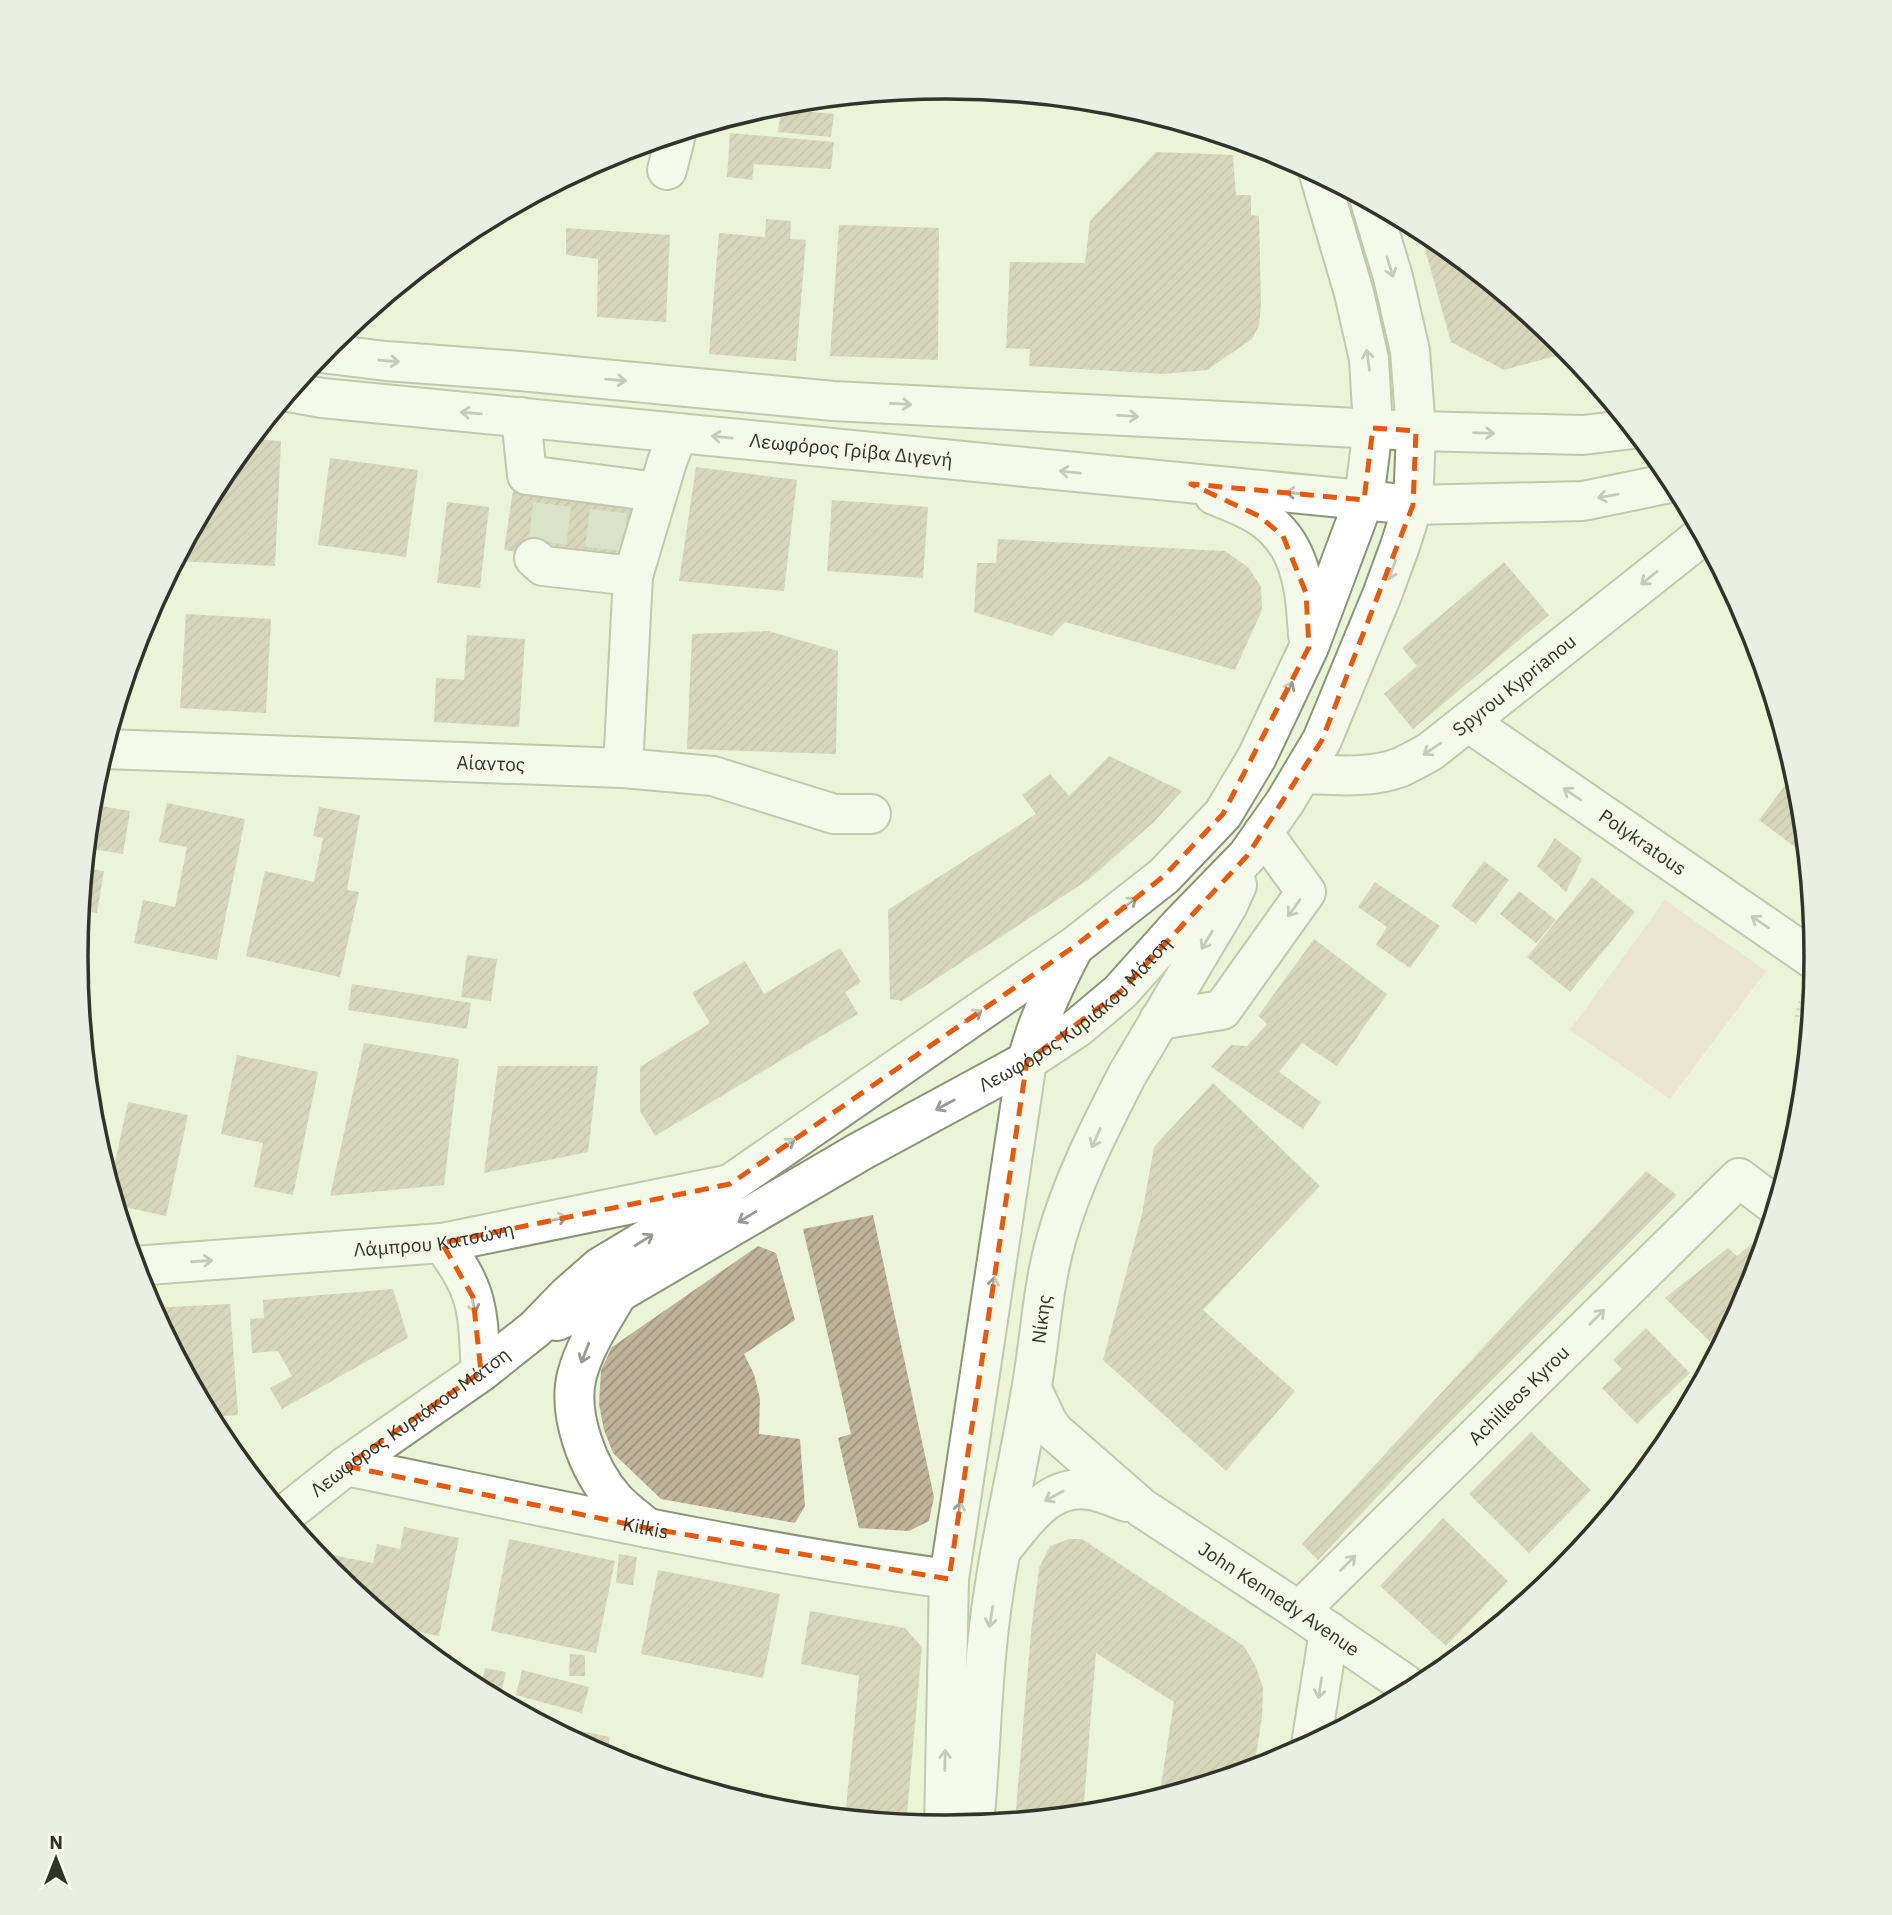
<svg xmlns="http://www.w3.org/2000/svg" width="1892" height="1915" font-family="'IBM Plex Sans',sans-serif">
<defs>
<pattern id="building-hatch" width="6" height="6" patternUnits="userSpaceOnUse" patternTransform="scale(1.75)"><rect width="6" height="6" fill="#bfb499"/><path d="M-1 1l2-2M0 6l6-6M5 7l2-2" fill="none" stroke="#9c937d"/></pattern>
</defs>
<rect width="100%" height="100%" fill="#ebf4d7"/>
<path fill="#e7d3c6" d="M 1665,900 L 1766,971 L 1670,1099 L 1570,1030 Z"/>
<g fill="url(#building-hatch)">
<path d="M 946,87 L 1107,103 L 1107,105 L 896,93 L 895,92 Z"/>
<path d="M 781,109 L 834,114 L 831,137 L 778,132 Z"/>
<path d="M 730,133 L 834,142 L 831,169 L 754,164 L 752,180 L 727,177 Z"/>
<path d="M 1156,152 L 1233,155 L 1236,195 L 1251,195 L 1251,215 L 1259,216 L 1261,304 L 1259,326 L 1252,339 L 1207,370 L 1164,374 L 1029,366 L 1030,349 L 1006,348 L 1010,262 L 1085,263 L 1090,221 Z"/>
<path d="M 766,219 L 791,221 L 790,239 L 806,240 L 796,361 L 709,354 L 719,233 L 765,237 Z"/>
<path d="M 839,225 L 939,228 L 938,360 L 830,356 Z"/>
<path d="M 566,228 L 670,235 L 666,322 L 597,317 L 598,259 L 566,255 Z"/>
<path d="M 1419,228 L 1430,234 L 1562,342 L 1570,352 L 1504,370 L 1451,342 Z"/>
<path d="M 250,439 L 281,441 L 275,566 L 175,561 L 222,473 Z"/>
<path d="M 330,458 L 418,470 L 406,557 L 318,545 Z"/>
<path d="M 696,467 L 797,480 L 784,591 L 679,581 Z"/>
<path d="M 514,484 L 635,502 L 626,568 L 504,550 Z"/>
<path d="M 832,500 L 928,507 L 923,578 L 827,571 Z"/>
<path d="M 447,502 L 489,507 L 480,588 L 437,583 Z"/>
<path d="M 998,539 L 1225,551 L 1249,568 L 1261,587 L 1262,610 L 1235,670 L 1065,622 L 1052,636 L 974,612 L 977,563 L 996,563 Z"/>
<path d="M 1504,562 L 1549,615 L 1413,729 L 1384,694 L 1417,666 L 1402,648 Z"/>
<path d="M 186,614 L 271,619 L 266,713 L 180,708 Z"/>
<path d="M 768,631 L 838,651 L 836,754 L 687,749 L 692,634 Z"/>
<path d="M 467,635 L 525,639 L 519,727 L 434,722 L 436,678 L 464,680 Z"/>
<path d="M 1109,756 L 1182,791 L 1154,822 L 1088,880 L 902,1001 L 890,999 L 888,910 L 1036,814 L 1022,795 L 1050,774 L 1069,796 Z"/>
<path d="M 1795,772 L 1800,788 L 1807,856 L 1759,820 Z"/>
<path d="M 167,803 L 245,819 L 217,960 L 134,943 L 143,900 L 175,907 L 187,847 L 159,842 Z"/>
<path d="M 90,804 L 130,811 L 123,854 L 86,848 Z"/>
<path d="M 319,807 L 360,815 L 347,890 L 359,892 L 340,977 L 246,956 L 265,871 L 314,882 L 323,838 L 313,836 Z"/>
<path d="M 1555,838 L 1582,859 L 1566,892 L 1537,866 Z"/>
<path d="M 1484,861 L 1509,880 L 1476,924 L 1451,906 Z"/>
<path d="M 84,868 L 104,871 L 97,913 L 80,910 Z"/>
<path d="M 1592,877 L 1635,912 L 1570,992 L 1527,957 Z"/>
<path d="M 1375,882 L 1440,926 L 1410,968 L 1376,945 L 1387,927 L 1358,907 Z"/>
<path d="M 1519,891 L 1556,920 L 1536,943 L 1500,914 Z"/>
<path d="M 1314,939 L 1387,994 L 1337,1066 L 1302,1043 L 1279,1072 L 1321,1102 L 1303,1129 L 1211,1067 L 1231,1045 L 1247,1046 L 1267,1024 L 1258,1016 Z"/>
<path d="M 840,948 L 861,982 L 845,992 L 858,1014 L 655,1136 L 640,1111 L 640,1067 L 710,1023 L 692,993 L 745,961 L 764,994 Z"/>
<path d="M 467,955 L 497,959 L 491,1001 L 461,997 Z"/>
<path d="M 352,984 L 471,1003 L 467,1029 L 348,1010 Z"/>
<path d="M 364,1043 L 459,1059 L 444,1185 L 330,1196 Z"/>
<path d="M 237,1055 L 318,1072 L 293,1195 L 254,1187 L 263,1143 L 221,1134 Z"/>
<path d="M 498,1066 L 598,1066 L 588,1152 L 484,1173 Z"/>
<path d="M 1213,1083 L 1320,1186 L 1203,1310 L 1295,1391 L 1226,1471 L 1103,1360 L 1142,1214 L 1154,1147 Z"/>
<path d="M 128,1102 L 188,1115 L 166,1216 L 115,1205 L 110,1186 Z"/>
<path d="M 1646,1171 L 1677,1195 L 1406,1466 L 1318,1560 L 1302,1544 Z"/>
<path d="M 873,1215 L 934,1497 L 929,1521 L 909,1531 L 859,1528 L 838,1438 L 851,1434 L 803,1229 Z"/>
<path d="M 1753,1243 L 1763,1250 L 1750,1291 L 1719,1350 L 1665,1298 L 1728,1248 L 1737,1256 Z"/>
<path d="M 758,1246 L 776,1253 L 795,1320 L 744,1354 L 754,1374 L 760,1399 L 759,1434 L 800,1439 L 805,1506 L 795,1523 L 661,1499 L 613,1453 L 604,1430 L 599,1404 L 601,1370 L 612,1347 Z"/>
<path d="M 393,1289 L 408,1338 L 282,1409 L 270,1388 L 292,1376 L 278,1351 L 252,1353 L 250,1319 L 264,1318 L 263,1300 Z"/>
<path d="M 230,1304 L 238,1415 L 209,1417 L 151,1308 Z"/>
<path d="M 1646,1328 L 1690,1373 L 1637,1424 L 1602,1388 L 1622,1369 L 1613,1360 Z"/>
<path d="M 1531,1432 L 1591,1490 L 1529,1553 L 1469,1494 Z"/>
<path d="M 1443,1518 L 1508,1581 L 1446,1646 L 1380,1586 Z"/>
<path d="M 404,1527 L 459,1538 L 439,1636 L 396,1627 L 330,1573 L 312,1551 L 373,1563 L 377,1544 L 400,1549 Z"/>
<path d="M 509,1539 L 615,1561 L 596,1653 L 491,1631 Z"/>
<path d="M 1069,1539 L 1082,1539 L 1244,1646 L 1256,1667 L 1263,1688 L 1262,1716 L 1254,1770 L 1159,1798 L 1174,1702 L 1096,1653 L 1084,1802 L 1105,1803 L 1105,1813 L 1015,1821 L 1031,1632 L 1039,1568 L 1050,1546 Z"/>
<path d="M 619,1554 L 637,1557 L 633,1585 L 616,1583 Z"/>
<path d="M 658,1570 L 780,1594 L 763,1678 L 641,1654 Z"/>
<path d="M 810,1611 L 905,1628 L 922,1647 L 906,1824 L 845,1818 L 859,1676 L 801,1664 Z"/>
<path d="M 570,1654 L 585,1655 L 585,1676 L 569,1676 Z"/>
<path d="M 485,1668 L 506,1672 L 499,1701 L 480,1691 Z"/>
<path d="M 522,1670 L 589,1687 L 582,1713 L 516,1695 Z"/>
<path d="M 552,1725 L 610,1737 L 606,1758 L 551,1729 Z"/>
</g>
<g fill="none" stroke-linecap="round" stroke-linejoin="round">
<path stroke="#c6ceb4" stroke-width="38" stroke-dasharray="38 19" stroke-linecap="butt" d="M 531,521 L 646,535"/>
<defs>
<g id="minor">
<path d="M 667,170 L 676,134"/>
<path d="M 521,417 L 527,475 L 658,492"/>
<path d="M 534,558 L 543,566 L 633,576"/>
<path id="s1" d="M 1468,722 L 1816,961"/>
<path id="s2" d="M 104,749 L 623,768 L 713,776 L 834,814 L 871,814"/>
<path d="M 623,768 L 633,576 L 667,462 L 678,433"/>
<path id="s3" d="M 1302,774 C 1333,775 1371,779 1401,767 C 1411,762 1421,757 1431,751 L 1703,535"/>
<path d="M 1159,1020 L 1222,1010 L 1306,892 L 1263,833"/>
<path d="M 442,1243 C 454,1259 466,1276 472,1295 C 480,1319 479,1347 481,1372"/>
<path id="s4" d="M 134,1266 L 442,1243 L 730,1184"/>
<path d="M 618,1293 C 603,1319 585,1345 577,1375 C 567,1414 588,1470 615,1500 C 624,1510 637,1519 647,1528"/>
<path id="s5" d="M 346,1466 C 546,1507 747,1552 949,1579"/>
<path id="s6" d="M 1299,1611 L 1739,1178 L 1776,1206"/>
<path d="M 1311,1745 L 1329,1631"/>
</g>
<g id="major">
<path d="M 321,353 L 386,361 L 520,371 L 833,401 L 1416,431 L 1583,435 L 1633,429"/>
<path id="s7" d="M 289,392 L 322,398 L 1413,505 L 1583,501 L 1675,482"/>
<path d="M 1214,495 C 1229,501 1245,507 1258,515 C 1302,542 1305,588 1308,635"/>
<path id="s8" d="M 557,1321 L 618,1293 L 861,1151 L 1027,1061 L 1077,1028 L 1120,992 L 1179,926 L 1247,856 L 1285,802 L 1322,740 L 1382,595 L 1400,546 L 1413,505 L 1416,431 L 1410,351 L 1393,277 L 1370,201"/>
<path id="s9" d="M 1032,1389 L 1048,1423 L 1055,1432 L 1142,1508 L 1299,1611 L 1414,1690"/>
<path id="s10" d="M 283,1516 L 346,1466 L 481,1372 L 535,1329 L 567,1296 L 600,1267 L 655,1234 L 730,1184 L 1075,946 L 1164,876 L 1223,814 L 1257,757 L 1309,647 L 1364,500 L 1373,428 L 1369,359 L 1354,293 L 1319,174"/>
<path d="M 1003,1548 C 1026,1520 1049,1483 1090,1490 C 1103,1492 1115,1498 1127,1502"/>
<path id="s11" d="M 974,1825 C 980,1766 981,1706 987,1646 C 995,1560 1017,1476 1031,1391 C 1040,1341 1042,1289 1056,1240 C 1072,1182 1100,1128 1127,1075 L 1228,905 L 1237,885"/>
<path d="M 944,1828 L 949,1579 L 1027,1061 C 1037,1022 1053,987 1072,951"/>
</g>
</defs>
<use href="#minor" stroke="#8c947a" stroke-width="42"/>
<use href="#major" stroke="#8c947a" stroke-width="42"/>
<path stroke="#b2b9a1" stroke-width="4.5" stroke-dasharray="2 5" stroke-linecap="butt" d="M 1797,1017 L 1802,996"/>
<use href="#minor" stroke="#fff" stroke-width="38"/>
<use href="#major" stroke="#fff" stroke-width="38"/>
</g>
<defs><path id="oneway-shaft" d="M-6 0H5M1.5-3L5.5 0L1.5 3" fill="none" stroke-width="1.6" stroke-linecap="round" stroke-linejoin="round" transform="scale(1.75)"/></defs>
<g stroke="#989a94">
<use href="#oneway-shaft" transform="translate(1390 267) rotate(73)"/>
<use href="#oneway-shaft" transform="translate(1368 360) rotate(-98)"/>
<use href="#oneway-shaft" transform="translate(389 361) rotate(5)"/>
<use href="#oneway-shaft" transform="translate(616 380) rotate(5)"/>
<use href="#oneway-shaft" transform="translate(901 404) rotate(3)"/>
<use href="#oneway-shaft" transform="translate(471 413) rotate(-175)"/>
<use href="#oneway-shaft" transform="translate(1128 416) rotate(3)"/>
<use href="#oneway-shaft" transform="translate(1484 433) rotate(2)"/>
<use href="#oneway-shaft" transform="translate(722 437) rotate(-174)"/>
<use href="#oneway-shaft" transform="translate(1070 472) rotate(-174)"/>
<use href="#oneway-shaft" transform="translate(1296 493) rotate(-175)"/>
<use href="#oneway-shaft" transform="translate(1608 496) rotate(170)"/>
<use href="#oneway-shaft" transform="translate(1392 570) rotate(110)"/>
<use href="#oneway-shaft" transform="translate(1649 578) rotate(141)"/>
<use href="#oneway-shaft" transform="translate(1288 691) rotate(-65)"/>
<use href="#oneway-shaft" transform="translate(1432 749) rotate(146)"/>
<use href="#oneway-shaft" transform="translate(1572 794) rotate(-146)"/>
<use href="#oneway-shaft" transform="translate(1128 904) rotate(-38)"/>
<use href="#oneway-shaft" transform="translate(1294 908) rotate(126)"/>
<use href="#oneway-shaft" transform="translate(1760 922) rotate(-146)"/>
<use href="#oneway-shaft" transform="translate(1207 940) rotate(121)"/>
<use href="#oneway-shaft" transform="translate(973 1016) rotate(-35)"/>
<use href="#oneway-shaft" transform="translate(945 1105) rotate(152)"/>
<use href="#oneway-shaft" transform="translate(1096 1138) rotate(114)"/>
<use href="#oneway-shaft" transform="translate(786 1145) rotate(-35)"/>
<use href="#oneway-shaft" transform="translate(747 1217) rotate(149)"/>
<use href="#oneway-shaft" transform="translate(557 1219) rotate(-12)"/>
<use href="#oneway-shaft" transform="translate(644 1240) rotate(-32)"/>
<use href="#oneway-shaft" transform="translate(202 1261) rotate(-4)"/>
<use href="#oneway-shaft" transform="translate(993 1287) rotate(-81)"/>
<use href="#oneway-shaft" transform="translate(473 1303) rotate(77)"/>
<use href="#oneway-shaft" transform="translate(1597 1317) rotate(-45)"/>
<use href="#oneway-shaft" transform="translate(585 1353) rotate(111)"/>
<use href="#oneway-shaft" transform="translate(1054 1496) rotate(151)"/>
<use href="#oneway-shaft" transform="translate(959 1512) rotate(-81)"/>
<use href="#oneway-shaft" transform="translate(1348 1563) rotate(-45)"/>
<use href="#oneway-shaft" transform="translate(991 1617) rotate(99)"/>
<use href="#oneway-shaft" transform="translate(1320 1688) rotate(99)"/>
<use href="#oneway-shaft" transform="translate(945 1760) rotate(-89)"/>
</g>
<path d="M0 0H1892V1915H0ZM 1373,428 L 1416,431 L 1413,505 L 1322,740 L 1247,856 L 1120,992 L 1027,1061 L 949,1579 L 647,1528 L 346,1466 L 481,1372 L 473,1297 L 442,1243 L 730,1184 L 1075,946 L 1164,876 L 1223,814 L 1309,647 L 1306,593 L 1283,536 L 1259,516 L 1191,484 L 1364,500 Z" fill="#ebf4d7" fill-opacity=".55" fill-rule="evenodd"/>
<path fill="none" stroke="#e8590c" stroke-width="5" stroke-dasharray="14 9" stroke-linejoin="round" d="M 1373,428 L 1416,431 L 1413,505 L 1322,740 L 1247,856 L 1120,992 L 1027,1061 L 949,1579 L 647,1528 L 346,1466 L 481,1372 L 473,1297 L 442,1243 L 730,1184 L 1075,946 L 1164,876 L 1223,814 L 1309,647 L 1306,593 L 1283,536 L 1259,516 L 1191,484 L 1364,500 Z"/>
<g text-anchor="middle" stroke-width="6" stroke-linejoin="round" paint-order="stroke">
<g font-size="19" fill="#313429" stroke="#fbfef3">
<text dy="7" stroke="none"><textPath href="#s7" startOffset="565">Λεωφόρος Γρίβα Διγενή</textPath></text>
<text dy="7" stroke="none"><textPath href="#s3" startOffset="240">Spyrou Kyprianou</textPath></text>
<text dy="7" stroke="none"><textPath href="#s2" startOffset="387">Αίαντος</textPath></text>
<text dy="7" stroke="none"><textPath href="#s1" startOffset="212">Polykratous</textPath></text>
<text dy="7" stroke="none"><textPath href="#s8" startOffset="604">Λεωφόρος Κυριάκου Μάτση</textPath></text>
<text dy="7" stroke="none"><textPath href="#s4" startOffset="301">Λάμπρου Κατσώνη</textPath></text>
<text dy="7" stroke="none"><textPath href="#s11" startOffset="511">Νίκης</textPath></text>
<text dy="7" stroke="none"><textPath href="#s6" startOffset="308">Achilleos Kyrou</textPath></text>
<text dy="7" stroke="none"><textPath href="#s10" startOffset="158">Λεωφόρος Κυριάκου Μάτση</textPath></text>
<text dy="7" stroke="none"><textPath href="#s5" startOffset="306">Kilkis</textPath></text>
<text dy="7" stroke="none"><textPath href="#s9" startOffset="329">John Kennedy Avenue</textPath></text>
</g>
</g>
<path d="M0 0H1892V1915H0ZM88 957a858 858 0 1 1 1716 0a858 858 0 1 1-1716 0Z" fill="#ebeee3" fill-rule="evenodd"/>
<path fill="none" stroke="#313429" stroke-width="3.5" d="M88 957a858 858 0 1 1 1716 0a858 858 0 1 1-1716 0Z"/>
<g transform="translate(56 1859)" stroke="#fbfef3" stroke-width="5" paint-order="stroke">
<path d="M0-5L12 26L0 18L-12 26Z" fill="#313429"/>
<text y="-10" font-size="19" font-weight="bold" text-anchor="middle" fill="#313429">N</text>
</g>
</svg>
